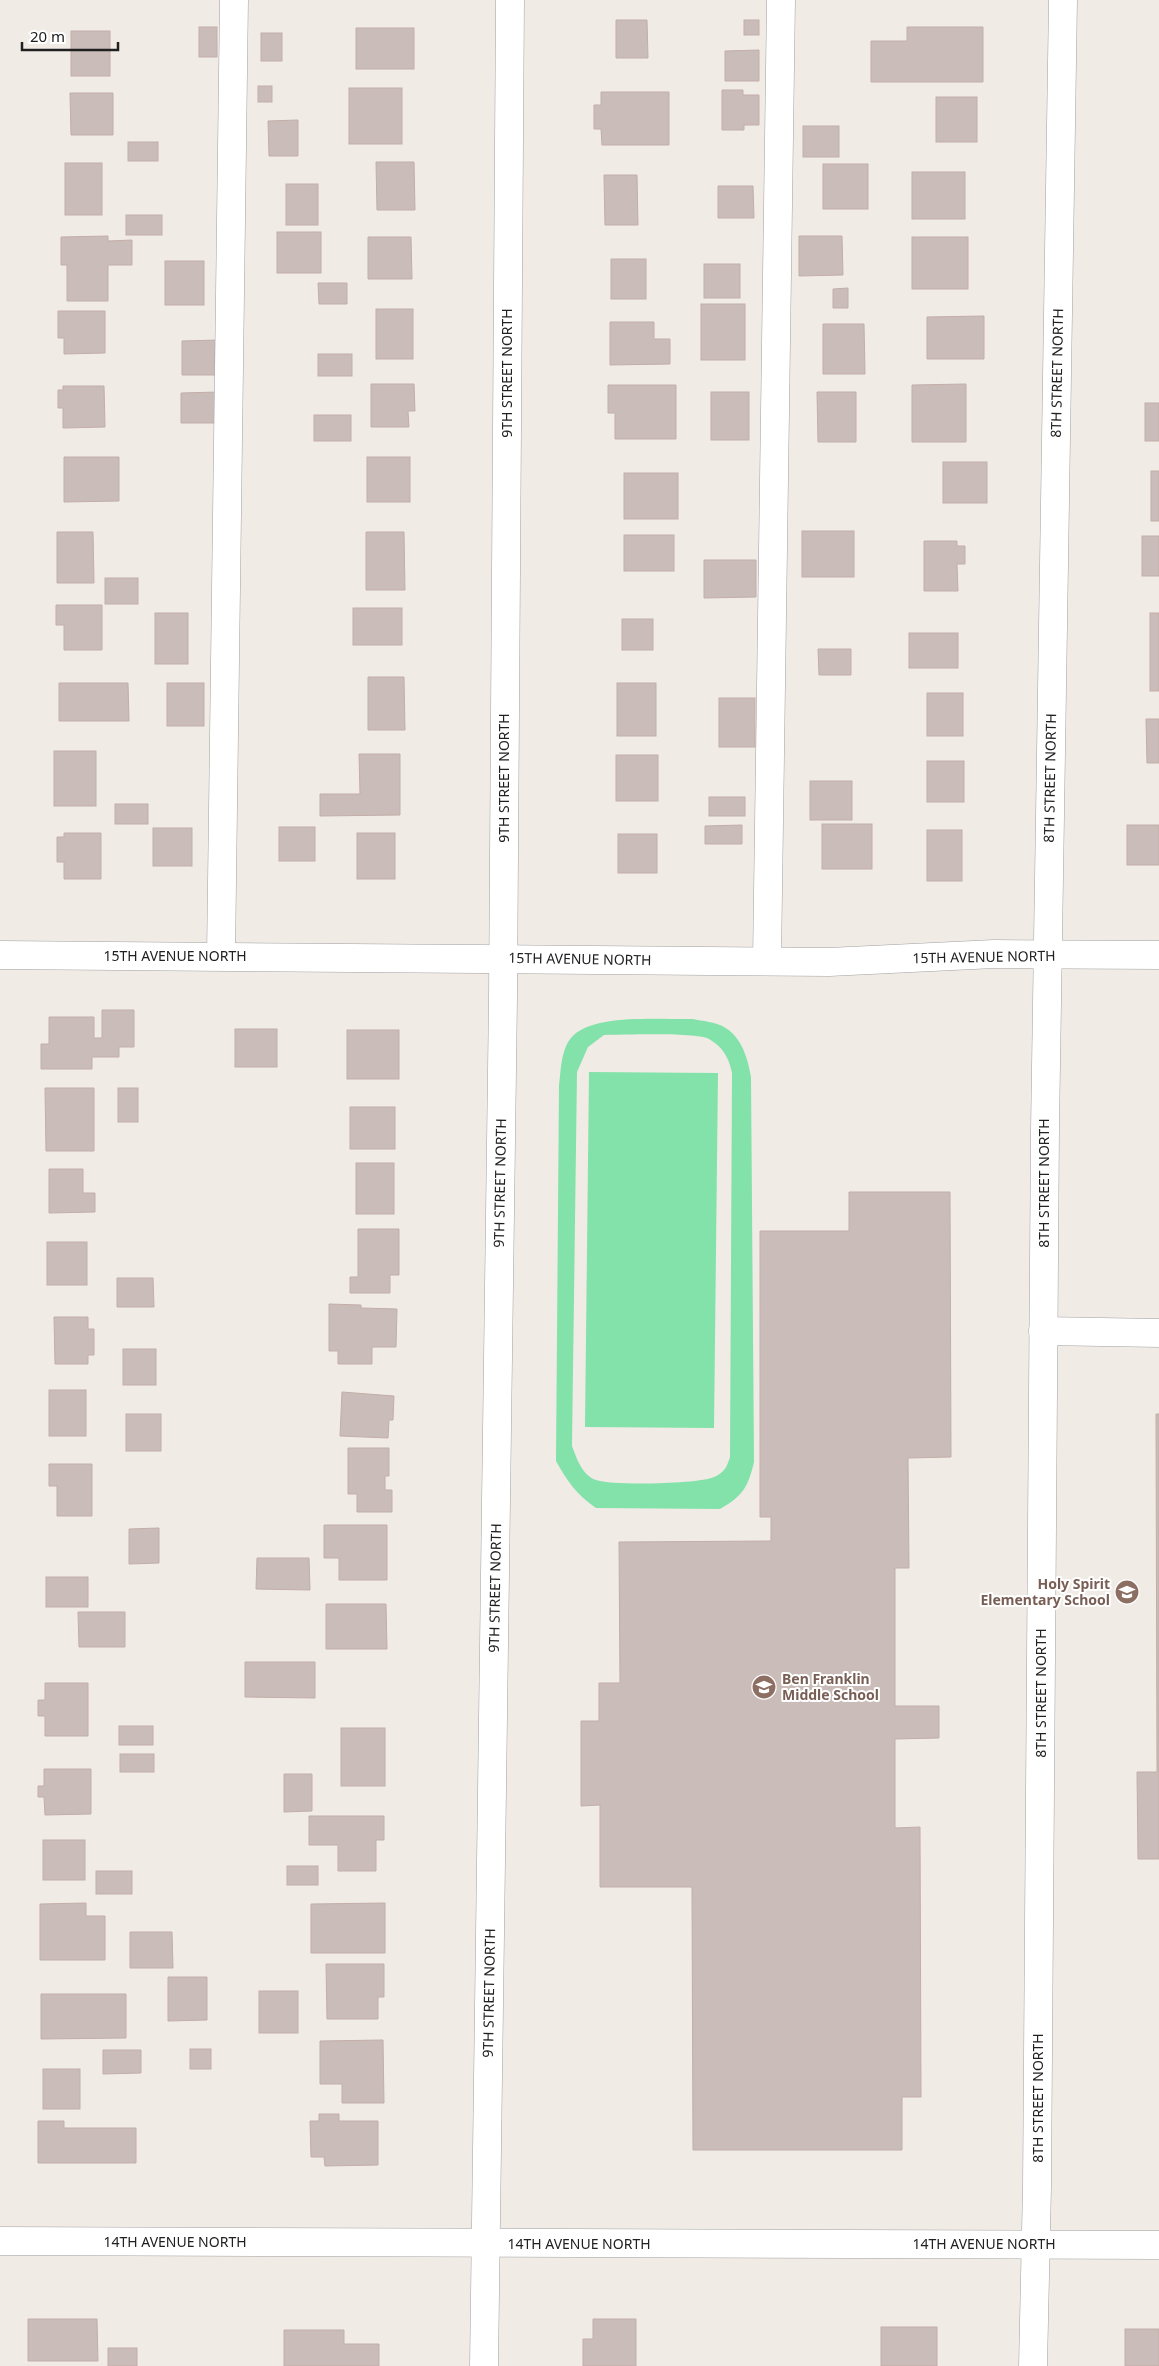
<svg xmlns="http://www.w3.org/2000/svg" width="1159" height="2366" font-family="'Noto Sans',sans-serif">
<rect width="100%" height="100%" fill="#f1ebe6"/>
<g fill="#82e2a9" fill-rule="evenodd">
<path d="M 693,1019 C 702,1021 716,1022 724,1027 C 742,1037 748,1059 751,1077 L 754,1462 C 748,1487 743,1496 720,1509 L 596,1508 C 577,1495 567,1481 556,1461 L 559,1086 C 561,1070 561,1050 571,1038 C 591,1013 662,1020 693,1019 ZM 604,1035 C 624,1035 695,1032 709,1039 C 723,1047 729,1058 732,1073 L 730,1457 C 727,1467 724,1473 714,1477 C 699,1484 612,1486 596,1480 C 582,1475 577,1459 572,1446 L 577,1072 L 588,1047 Z"/>
<path d="M 589,1072 L 718,1073 L 714,1428 L 585,1427 Z"/>
</g>
<g fill="#c9bcb9" stroke="#c3aea8">
<path d="M 616,20 L 647,20 L 648,58 L 616,58 Z"/>
<rect x="744" y="20" width="15" height="15"/>
<rect x="199" y="27" width="18" height="30"/>
<path d="M 907,27 L 983,27 L 983,82 L 871,82 L 871,41 L 907,41 Z"/>
<rect x="356" y="28" width="58" height="41"/>
<rect x="71" y="31" width="39" height="45"/>
<rect x="261" y="33" width="21" height="28"/>
<path d="M 759,50 L 759,81 L 725,81 L 725,51 Z"/>
<rect x="258" y="86" width="14" height="16"/>
<rect x="349" y="88" width="53" height="56"/>
<path d="M 722,90 L 743,90 L 743,95 L 759,95 L 759,125 L 744,125 L 744,130 L 722,130 Z"/>
<path d="M 601,92 L 669,92 L 669,145 L 602,145 L 601,129 L 594,129 L 594,105 L 601,105 Z"/>
<path d="M 70,93 L 113,93 L 113,135 L 71,135 Z"/>
<rect x="936" y="97" width="41" height="45"/>
<path d="M 298,120 L 298,156 L 269,156 L 268,121 Z"/>
<rect x="803" y="126" width="36" height="31"/>
<rect x="128" y="142" width="30" height="19"/>
<path d="M 376,162 L 414,162 L 415,210 L 377,210 Z"/>
<rect x="65" y="163" width="37" height="52"/>
<rect x="823" y="164" width="45" height="45"/>
<rect x="912" y="172" width="53" height="47"/>
<path d="M 604,175 L 637,175 L 638,225 L 605,225 Z"/>
<rect x="286" y="184" width="32" height="41"/>
<path d="M 718,186 L 753,186 L 754,218 L 718,218 Z"/>
<rect x="126" y="215" width="36" height="20"/>
<rect x="277" y="232" width="44" height="41"/>
<path d="M 108,236 L 108,241 L 132,240 L 132,265 L 108,265 L 108,301 L 67,301 L 67,265 L 61,265 L 61,237 Z"/>
<path d="M 799,236 L 842,236 L 843,275 L 799,276 Z"/>
<path d="M 368,237 L 411,237 L 412,279 L 368,279 Z"/>
<rect x="912" y="237" width="56" height="52"/>
<rect x="611" y="259" width="35" height="40"/>
<rect x="165" y="261" width="39" height="44"/>
<rect x="704" y="264" width="36" height="34"/>
<path d="M 318,283 L 347,283 L 347,304 L 319,304 Z"/>
<path d="M 848,288 L 848,308 L 833,308 L 833,289 Z"/>
<rect x="701" y="304" width="44" height="56"/>
<rect x="376" y="309" width="37" height="50"/>
<path d="M 58,311 L 105,311 L 105,353 L 64,354 L 64,338 L 58,338 Z"/>
<path d="M 984,316 L 984,359 L 927,359 L 927,317 Z"/>
<path d="M 610,322 L 654,322 L 654,339 L 670,339 L 670,364 L 610,365 Z"/>
<path d="M 823,324 L 864,324 L 865,374 L 823,374 Z"/>
<path d="M 218,340 L 218,375 L 182,375 L 182,341 Z"/>
<rect x="318" y="354" width="34" height="22"/>
<path d="M 371,384 L 414,384 L 415,411 L 408,411 L 409,427 L 371,427 Z"/>
<path d="M 966,384 L 966,442 L 912,442 L 912,385 Z"/>
<path d="M 608,385 L 676,385 L 676,439 L 615,439 L 615,413 L 608,413 Z"/>
<path d="M 63,386 L 104,386 L 105,427 L 63,428 L 63,408 L 58,408 L 58,390 L 63,390 Z"/>
<path d="M 218,392 L 218,423 L 181,423 L 181,393 Z"/>
<rect x="711" y="392" width="38" height="48"/>
<path d="M 817,392 L 856,392 L 856,442 L 818,442 Z"/>
<rect x="1145" y="403" width="14" height="38"/>
<rect x="314" y="415" width="37" height="26"/>
<path d="M 64,457 L 119,457 L 119,501 L 64,502 Z"/>
<rect x="367" y="457" width="43" height="45"/>
<rect x="943" y="462" width="44" height="41"/>
<rect x="1151" y="471" width="8" height="50"/>
<rect x="624" y="473" width="54" height="46"/>
<rect x="802" y="531" width="52" height="46"/>
<path d="M 57,532 L 93,532 L 94,583 L 57,583 Z"/>
<path d="M 366,532 L 404,532 L 405,590 L 366,590 Z"/>
<rect x="624" y="535" width="50" height="36"/>
<rect x="1142" y="536" width="17" height="40"/>
<path d="M 924,541 L 957,541 L 957,546 L 965,546 L 965,564 L 957,564 L 958,591 L 924,591 Z"/>
<path d="M 704,560 L 756,560 L 756,597 L 704,598 Z"/>
<rect x="105" y="578" width="33" height="26"/>
<path d="M 56,605 L 102,605 L 102,650 L 64,650 L 64,625 L 56,625 Z"/>
<rect x="353" y="608" width="49" height="37"/>
<rect x="155" y="613" width="33" height="51"/>
<rect x="1150" y="613" width="9" height="78"/>
<rect x="622" y="619" width="31" height="31"/>
<rect x="909" y="633" width="49" height="35"/>
<path d="M 818,649 L 851,649 L 851,675 L 819,675 Z"/>
<path d="M 368,677 L 404,677 L 405,730 L 368,730 Z"/>
<path d="M 59,683 L 128,683 L 129,721 L 59,721 Z"/>
<rect x="167" y="683" width="37" height="43"/>
<rect x="617" y="683" width="39" height="53"/>
<rect x="927" y="693" width="36" height="43"/>
<rect x="719" y="698" width="36" height="49"/>
<path d="M 1146,719 L 1159,719 L 1159,763 L 1147,763 Z"/>
<rect x="54" y="751" width="42" height="55"/>
<path d="M 359,754 L 400,754 L 400,815 L 320,816 L 320,794 L 360,794 Z"/>
<rect x="616" y="755" width="42" height="46"/>
<rect x="927" y="761" width="37" height="41"/>
<rect x="810" y="781" width="42" height="39"/>
<rect x="709" y="797" width="36" height="19"/>
<rect x="115" y="804" width="33" height="20"/>
<rect x="822" y="824" width="50" height="45"/>
<path d="M 742,825 L 742,844 L 705,844 L 705,826 Z"/>
<rect x="1127" y="825" width="32" height="40"/>
<rect x="279" y="827" width="36" height="34"/>
<rect x="153" y="828" width="39" height="38"/>
<rect x="927" y="830" width="35" height="51"/>
<path d="M 64,833 L 101,833 L 101,879 L 64,879 L 64,862 L 57,862 L 57,837 L 64,837 Z"/>
<rect x="357" y="833" width="38" height="46"/>
<rect x="618" y="834" width="39" height="39"/>
<path d="M 102,1010 L 134,1010 L 134,1047 L 119,1047 L 119,1057 L 92,1057 L 92,1069 L 41,1069 L 41,1044 L 49,1044 L 49,1017 L 94,1017 L 94,1038 L 102,1038 Z"/>
<rect x="235" y="1029" width="42" height="38"/>
<rect x="347" y="1030" width="52" height="49"/>
<path d="M 45,1088 L 94,1088 L 94,1151 L 46,1151 Z"/>
<rect x="118" y="1088" width="20" height="34"/>
<rect x="350" y="1107" width="45" height="42"/>
<rect x="356" y="1163" width="38" height="51"/>
<path d="M 49,1169 L 83,1169 L 83,1193 L 95,1193 L 95,1212 L 49,1213 Z"/>
<path d="M 849,1192 L 950,1192 L 951,1457 L 908,1458 L 909,1568 L 895,1568 L 895,1706 L 939,1706 L 939,1738 L 895,1739 L 895,1828 L 920,1827 L 921,2097 L 902,2097 L 902,2150 L 693,2150 L 692,1887 L 600,1887 L 600,1805 L 581,1806 L 581,1721 L 599,1721 L 599,1683 L 620,1683 L 619,1542 L 771,1541 L 771,1517 L 760,1517 L 760,1231 L 849,1231 Z"/>
<path d="M 358,1229 L 399,1229 L 399,1275 L 390,1275 L 390,1293 L 350,1293 L 350,1277 L 358,1277 Z"/>
<rect x="47" y="1242" width="40" height="43"/>
<path d="M 117,1278 L 153,1278 L 154,1307 L 117,1307 Z"/>
<path d="M 329,1304 L 361,1305 L 361,1308 L 397,1309 L 396,1347 L 372,1347 L 372,1364 L 338,1364 L 338,1351 L 329,1351 Z"/>
<path d="M 54,1317 L 88,1317 L 88,1329 L 94,1329 L 94,1355 L 88,1355 L 88,1364 L 55,1364 Z"/>
<rect x="123" y="1349" width="33" height="36"/>
<rect x="49" y="1390" width="37" height="46"/>
<path d="M 342,1392 L 394,1396 L 393,1420 L 389,1420 L 388,1438 L 340,1436 Z"/>
<rect x="126" y="1414" width="35" height="37"/>
<path d="M 1156,1414 L 1159,1414 L 1159,1859 L 1138,1859 L 1137,1772 L 1157,1772 Z"/>
<path d="M 348,1448 L 389,1448 L 389,1476 L 385,1476 L 385,1490 L 392,1490 L 392,1512 L 357,1512 L 357,1494 L 348,1494 Z"/>
<path d="M 49,1464 L 92,1464 L 92,1516 L 57,1516 L 57,1486 L 49,1486 Z"/>
<path d="M 324,1525 L 387,1525 L 387,1580 L 339,1580 L 339,1558 L 324,1558 Z"/>
<path d="M 159,1528 L 159,1563 L 129,1564 L 129,1529 Z"/>
<path d="M 257,1558 L 309,1558 L 310,1590 L 256,1589 Z"/>
<rect x="46" y="1577" width="42" height="30"/>
<path d="M 326,1604 L 386,1604 L 387,1649 L 326,1649 Z"/>
<path d="M 78,1612 L 125,1612 L 125,1647 L 79,1647 Z"/>
<path d="M 245,1662 L 315,1662 L 315,1698 L 245,1697 Z"/>
<path d="M 45,1683 L 88,1683 L 88,1736 L 45,1736 L 45,1716 L 38,1716 L 38,1700 L 45,1700 Z"/>
<rect x="119" y="1726" width="34" height="19"/>
<rect x="341" y="1728" width="44" height="58"/>
<rect x="120" y="1754" width="34" height="18"/>
<path d="M 44,1769 L 91,1769 L 91,1814 L 45,1815 L 44,1797 L 38,1797 L 38,1786 L 44,1786 Z"/>
<path d="M 284,1774 L 312,1774 L 312,1811 L 284,1812 Z"/>
<path d="M 309,1816 L 384,1816 L 384,1840 L 376,1840 L 376,1871 L 338,1871 L 338,1845 L 309,1845 Z"/>
<rect x="43" y="1840" width="42" height="40"/>
<rect x="287" y="1866" width="31" height="19"/>
<rect x="96" y="1871" width="36" height="23"/>
<path d="M 86,1903 L 86,1916 L 105,1916 L 105,1960 L 40,1960 L 40,1904 Z"/>
<path d="M 385,1903 L 385,1953 L 311,1953 L 311,1904 Z"/>
<path d="M 130,1932 L 172,1932 L 173,1968 L 130,1968 Z"/>
<path d="M 326,1964 L 384,1964 L 384,1997 L 378,1997 L 378,2019 L 327,2019 Z"/>
<path d="M 168,1977 L 207,1977 L 207,2020 L 168,2021 Z"/>
<rect x="259" y="1991" width="39" height="42"/>
<path d="M 41,1994 L 126,1994 L 126,2038 L 41,2039 Z"/>
<path d="M 383,2040 L 384,2103 L 342,2103 L 342,2084 L 320,2084 L 320,2041 Z"/>
<rect x="190" y="2049" width="21" height="20"/>
<path d="M 103,2050 L 141,2050 L 141,2073 L 103,2074 Z"/>
<rect x="43" y="2069" width="37" height="40"/>
<path d="M 319,2114 L 339,2114 L 339,2121 L 378,2121 L 378,2165 L 325,2166 L 324,2157 L 311,2157 L 310,2121 L 319,2121 Z"/>
<path d="M 38,2121 L 64,2121 L 64,2128 L 136,2128 L 136,2163 L 38,2163 Z"/>
<path d="M 28,2319 L 97,2319 L 98,2361 L 28,2361 Z"/>
<path d="M 593,2319 L 636,2319 L 636,2366 L 583,2366 L 583,2339 L 593,2339 Z"/>
<rect x="881" y="2327" width="56" height="39"/>
<rect x="1125" y="2329" width="34" height="37"/>
<path d="M 284,2330 L 344,2330 L 344,2344 L 379,2344 L 379,2366 L 284,2366 Z"/>
<rect x="108" y="2348" width="29" height="18"/>
</g>
<g fill="none" stroke-linecap="round" stroke-linejoin="round">
<defs>
<g id="minor">
<path d="M 0,955 L 829,962 L 994,954 L 1159,955"/>
<path d="M 221,956 L 234,0"/>
<path d="M 767,961 L 781,0"/>
<path d="M 1043,1331 L 1159,1333"/>
<path d="M 0,2241 L 1159,2245"/>
<path d="M 484,2366 L 503,998 L 510,0"/>
<path d="M 1033,2366 L 1037,2187 L 1045,1129 L 1063,0"/>
</g>
</defs>
<use href="#minor" stroke="#a1a1a1" stroke-width="29"/>
<use href="#minor" stroke="#fff" stroke-width="28"/>
</g>
<defs>
<symbol id="school-disc" viewBox="-11 -11 22 22"><circle r="9.5" fill="#8d6e63" stroke="#fff"/><path d="M0-5L7-2L0 1L-7-2ZM-4 1L0 2.5L4 1V4Q0 6-4 4Z" fill="#fff"/></symbol>
</defs>
<g fill-rule="evenodd">
<use href="#school-disc" x="1113" y="1578" width="28" height="28"/>
<use href="#school-disc" x="750" y="1673" width="28" height="28"/>
</g>
<g text-anchor="middle" stroke-width="4" stroke-linejoin="round" paint-order="stroke">
<g font-size="14" fill="#202020" stroke="#fff">
<text transform="translate(507 373) rotate(-90)" y="5">9TH STREET NORTH</text>
<text transform="translate(1057 373) rotate(-89)" y="5">8TH STREET NORTH</text>
<text transform="translate(504 778) rotate(-90)" y="5">9TH STREET NORTH</text>
<text transform="translate(1050 778) rotate(-89)" y="5">8TH STREET NORTH</text>
<text x="175" y="961">15TH AVENUE NORTH</text>
<text transform="translate(984 957) rotate(-1)" y="5">15TH AVENUE NORTH</text>
<text transform="translate(580 959) rotate(1)" y="5">15TH AVENUE NORTH</text>
<text transform="translate(500 1183) rotate(-89)" y="5">9TH STREET NORTH</text>
<text transform="translate(1044 1183) rotate(-90)" y="5">8TH STREET NORTH</text>
<text transform="translate(495 1588) rotate(-89)" y="5">9TH STREET NORTH</text>
<text transform="translate(1041 1693) rotate(-90)" y="5">8TH STREET NORTH</text>
<text transform="translate(489 1993) rotate(-89)" y="5">9TH STREET NORTH</text>
<text transform="translate(1038 2098) rotate(-90)" y="5">8TH STREET NORTH</text>
<text x="175" y="2247">14TH AVENUE NORTH</text>
<text x="579" y="2249">14TH AVENUE NORTH</text>
<text x="984" y="2249">14TH AVENUE NORTH</text>
</g>
<g font-size="14" font-weight="bold" fill="#785e54" stroke="#fff" text-anchor="end">
<text x="1110" y="1589">Holy Spirit<tspan x="1110" dy="16">Elementary School</tspan></text>
<text x="782" y="1684" text-anchor="start">Ben Franklin<tspan x="782" dy="16">Middle School</tspan></text>
</g>
</g>
<path d="M22 42v8h96v-8" fill="none" stroke="#202020" stroke-width="2.5"/>
<text x="30" y="42" font-size="15" fill="#202020" stroke="#ffffff" stroke-width="4" paint-order="stroke">20 m</text>
</svg>
